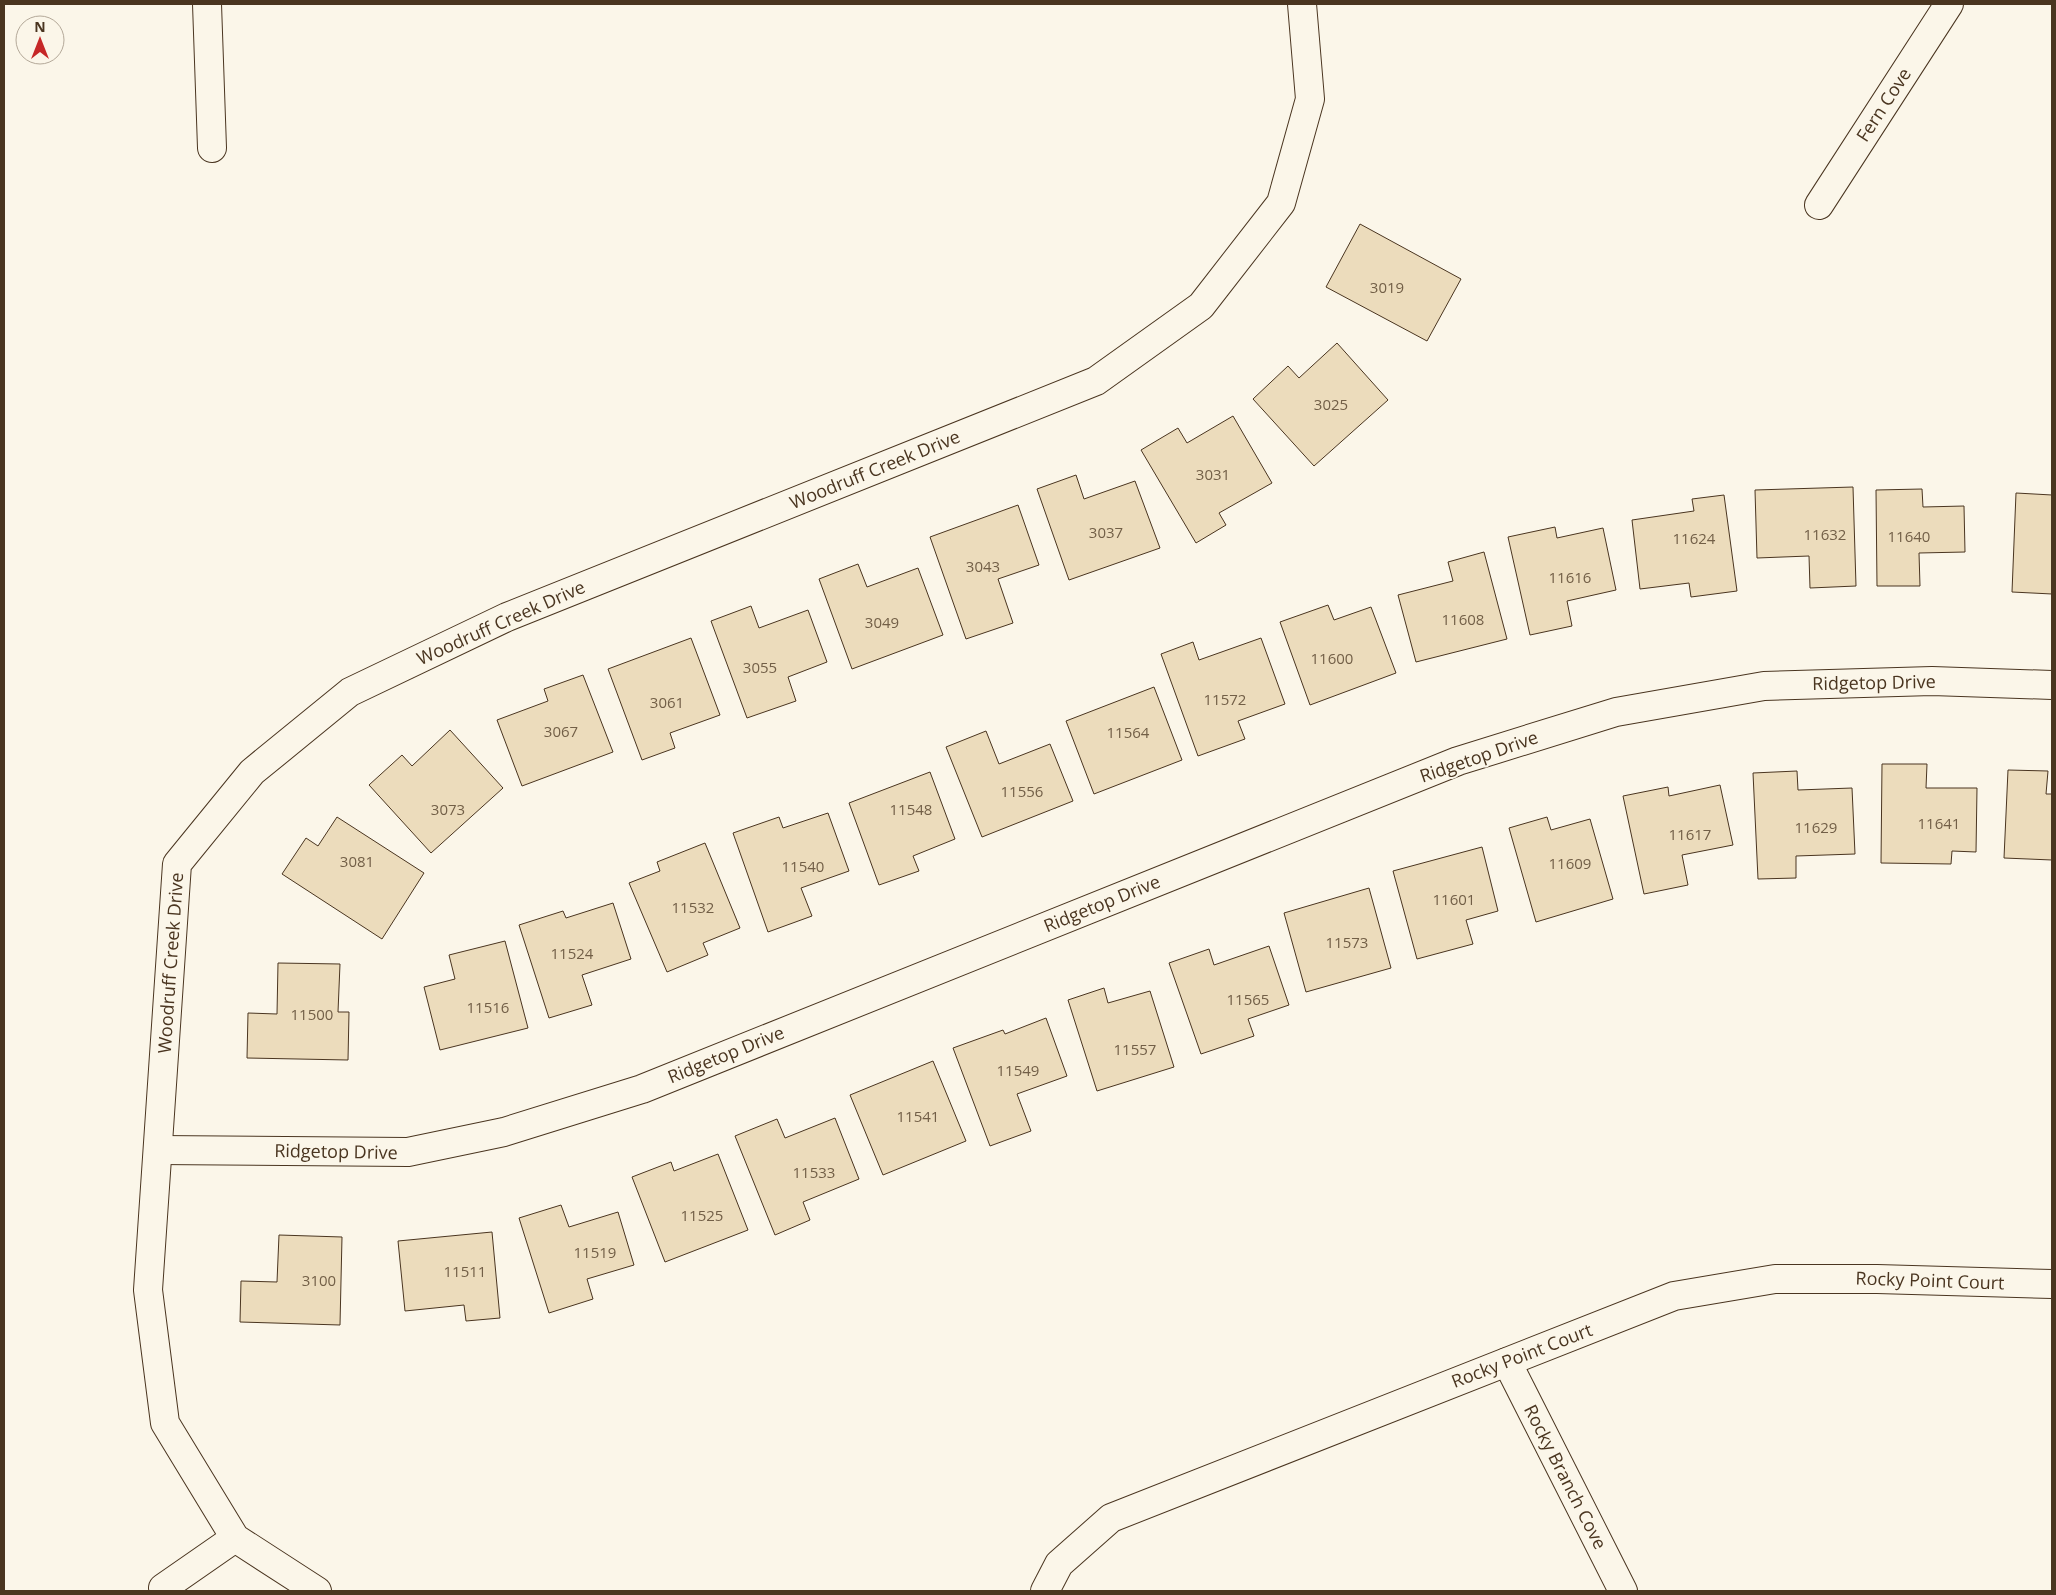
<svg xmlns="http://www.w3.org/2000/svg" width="2056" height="1595" font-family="'Open Sans',sans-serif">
<rect width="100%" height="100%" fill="#fbf6e9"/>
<g fill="#ecdcbc" stroke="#4a3520">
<path d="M 1360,224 L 1461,279 L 1427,341 L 1326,287 Z"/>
<path d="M 1337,343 L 1388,400 L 1314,466 L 1253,399 L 1288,366 L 1299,378 Z"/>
<path d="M 1233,416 L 1272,483 L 1219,513 L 1226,525 L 1196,543 L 1141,450 L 1178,428 L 1187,443 Z"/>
<path d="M 1076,475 L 1084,499 L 1135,481 L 1160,548 L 1069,580 L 1037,489 Z"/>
<path d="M 1853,487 L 1856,586 L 1810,588 L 1809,556 L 1757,558 L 1755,490 Z"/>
<path d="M 1922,489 L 1923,507 L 1964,506 L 1965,552 L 1919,553 L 1920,586 L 1877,586 L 1876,490 Z"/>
<path d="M 2016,493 L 2052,495 L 2052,594 L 2012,592 Z"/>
<path d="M 1724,495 L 1737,591 L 1691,597 L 1689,583 L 1640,589 L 1632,520 L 1694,511 L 1692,499 Z"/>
<path d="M 1018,505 L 1039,565 L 998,579 L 1013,623 L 966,639 L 930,537 Z"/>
<path d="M 1555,527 L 1557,538 L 1603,528 L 1616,590 L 1567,601 L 1572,626 L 1530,635 L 1508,537 Z"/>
<path d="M 1484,552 L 1507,639 L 1416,662 L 1398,595 L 1453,581 L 1448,562 Z"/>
<path d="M 858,564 L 867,587 L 918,568 L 943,635 L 852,669 L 819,579 Z"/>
<path d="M 1328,605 L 1334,620 L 1371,607 L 1396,673 L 1310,705 L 1280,622 Z"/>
<path d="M 751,606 L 759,628 L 808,610 L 827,662 L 788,677 L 796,701 L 747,718 L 711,621 Z"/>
<path d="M 691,638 L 720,715 L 670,733 L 675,748 L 642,760 L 608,669 Z"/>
<path d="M 1261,638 L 1285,704 L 1238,721 L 1245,739 L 1198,756 L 1161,654 L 1193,642 L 1199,660 Z"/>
<path d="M 583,675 L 613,752 L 522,786 L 497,720 L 548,701 L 544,689 Z"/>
<path d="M 1154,687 L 1182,760 L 1094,794 L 1066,721 Z"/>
<path d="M 450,730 L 503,788 L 431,853 L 369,785 L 402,755 L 412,766 Z"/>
<path d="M 986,731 L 999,764 L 1050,744 L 1073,801 L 982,837 L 946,747 Z"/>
<path d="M 1882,764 L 1927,764 L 1926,788 L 1977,788 L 1976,852 L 1952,851 L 1951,864 L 1881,863 Z"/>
<path d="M 2008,770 L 2048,771 L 2046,794 L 2052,794 L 2052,860 L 2004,858 Z"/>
<path d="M 1797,771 L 1798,790 L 1852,788 L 1855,854 L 1796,856 L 1796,878 L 1758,879 L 1753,773 Z"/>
<path d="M 930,772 L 955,839 L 913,856 L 919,871 L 879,885 L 849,803 Z"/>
<path d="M 1720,785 L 1733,845 L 1682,855 L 1688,885 L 1644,894 L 1623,796 L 1668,787 L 1669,796 Z"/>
<path d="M 828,813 L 849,871 L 801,888 L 812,916 L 768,932 L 733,833 L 779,817 L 783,828 Z"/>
<path d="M 337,817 L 424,873 L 382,939 L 282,874 L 306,838 L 318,846 Z"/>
<path d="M 1547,817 L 1551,830 L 1590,819 L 1613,899 L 1536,922 L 1509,828 Z"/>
<path d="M 705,843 L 740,928 L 703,943 L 708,955 L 667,972 L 629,883 L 660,871 L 657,862 Z"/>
<path d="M 1482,847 L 1498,911 L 1466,920 L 1473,944 L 1417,959 L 1393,871 Z"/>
<path d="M 1369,888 L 1391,968 L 1306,992 L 1284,913 Z"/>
<path d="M 613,903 L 631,959 L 582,975 L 592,1005 L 549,1018 L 519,925 L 563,911 L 566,918 Z"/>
<path d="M 505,941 L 528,1028 L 440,1050 L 424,987 L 455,979 L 449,955 Z"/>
<path d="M 1269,946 L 1289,1005 L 1248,1019 L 1254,1036 L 1201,1054 L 1169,963 L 1209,949 L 1214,965 Z"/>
<path d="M 278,963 L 340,964 L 338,1012 L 349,1012 L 348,1060 L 247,1058 L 248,1013 L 277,1014 Z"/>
<path d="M 1104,988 L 1108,1003 L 1150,991 L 1174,1067 L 1097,1091 L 1068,1000 Z"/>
<path d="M 1046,1018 L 1067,1076 L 1017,1094 L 1031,1131 L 990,1146 L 953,1048 L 1003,1030 L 1005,1034 Z"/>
<path d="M 933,1061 L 966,1141 L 883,1175 L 850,1095 Z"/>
<path d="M 835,1118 L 859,1179 L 803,1202 L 810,1220 L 775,1235 L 735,1136 L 777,1119 L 785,1138 Z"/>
<path d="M 718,1154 L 748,1230 L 665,1262 L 632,1177 L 671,1162 L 674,1171 Z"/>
<path d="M 561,1205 L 569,1227 L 618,1212 L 634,1265 L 587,1279 L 593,1299 L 549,1313 L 519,1218 Z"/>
<path d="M 492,1232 L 500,1318 L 466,1321 L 464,1305 L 405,1311 L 398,1241 Z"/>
<path d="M 279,1235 L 342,1237 L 340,1325 L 240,1322 L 241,1281 L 277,1282 Z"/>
</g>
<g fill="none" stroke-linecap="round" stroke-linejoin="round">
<defs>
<g id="minor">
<path d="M 207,4 L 212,148"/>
<path d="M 1819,205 L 1949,4"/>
<path d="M 158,1150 L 408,1152 L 504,1132 L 642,1089 L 1458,761 L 1616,712 L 1764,686 L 1932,681 L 2052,685"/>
<path d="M 1507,1362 L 1623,1591"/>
<path d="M 163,1588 L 235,1538"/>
<path d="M 317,1591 L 235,1538 L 165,1423 L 148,1290 L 177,864 L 252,772 L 350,692 L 507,617 L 1096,381 L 1201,306 L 1281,203 L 1310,99 L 1302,4"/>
<path d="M 1045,1591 L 1059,1564 L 1111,1518 L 1674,1296 L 1775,1279 L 1877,1279 L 2052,1284"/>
</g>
</defs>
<use href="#minor" stroke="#4a3520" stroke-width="30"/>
<use href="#minor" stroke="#fbf6e9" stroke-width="28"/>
</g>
<g text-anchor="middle" stroke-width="4" stroke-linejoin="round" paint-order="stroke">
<g font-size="15" fill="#725f47">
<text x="1387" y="293">3019</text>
<text x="1331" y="410">3025</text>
<text x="1213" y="480">3031</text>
<text x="1106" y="538">3037</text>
<text x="1825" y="540">11632</text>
<text x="1909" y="542">11640</text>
<text x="1694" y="544">11624</text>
<text x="983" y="572">3043</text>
<text x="1570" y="583">11616</text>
<text x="1463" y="625">11608</text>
<text x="882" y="628">3049</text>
<text x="1332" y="664">11600</text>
<text x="760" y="673">3055</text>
<text x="1225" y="705">11572</text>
<text x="667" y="708">3061</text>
<text x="561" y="737">3067</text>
<text x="1128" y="738">11564</text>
<text x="1022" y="797">11556</text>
<text x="448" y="815">3073</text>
<text x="911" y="815">11548</text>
<text x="1939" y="829">11641</text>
<text x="1816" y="833">11629</text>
<text x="1690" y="840">11617</text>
<text x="357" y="867">3081</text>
<text x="1570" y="869">11609</text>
<text x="803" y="872">11540</text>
<text x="1454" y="905">11601</text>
<text x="693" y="913">11532</text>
<text x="1347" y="948">11573</text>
<text x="572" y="959">11524</text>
<text x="1248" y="1005">11565</text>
<text x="488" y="1013">11516</text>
<text x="312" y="1020">11500</text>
<text x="1135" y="1055">11557</text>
<text x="1018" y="1076">11549</text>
<text x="918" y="1122">11541</text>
<text x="814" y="1178">11533</text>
<text x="702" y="1221">11525</text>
<text x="595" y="1258">11519</text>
<text x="465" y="1277">11511</text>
<text x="319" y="1286">3100</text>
</g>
<g font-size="18" fill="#4a3520" stroke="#fbf6e9">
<text transform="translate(1884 105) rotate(-57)" y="6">Fern Cove</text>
<text transform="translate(875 470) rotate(-22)" y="6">Woodruff Creek Drive</text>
<text transform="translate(501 623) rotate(-24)" y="6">Woodruff Creek Drive</text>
<text transform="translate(1874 683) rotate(-1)" y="6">Ridgetop Drive</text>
<text transform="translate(1479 757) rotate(-19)" y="6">Ridgetop Drive</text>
<text transform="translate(1102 904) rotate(-22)" y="6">Ridgetop Drive</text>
<text transform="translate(171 963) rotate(-86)" y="6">Woodruff Creek Drive</text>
<text transform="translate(726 1055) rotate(-22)" y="6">Ridgetop Drive</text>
<text transform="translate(336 1152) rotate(1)" y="6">Ridgetop Drive</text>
<text transform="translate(1930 1281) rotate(2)" y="6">Rocky Point Court</text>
<text transform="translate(1522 1356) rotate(-21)" y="6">Rocky Point Court</text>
<text transform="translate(1565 1477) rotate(63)" y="6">Rocky Branch Cove</text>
</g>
</g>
<rect width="2056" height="1595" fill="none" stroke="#4a3520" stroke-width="10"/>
<g transform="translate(40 40)"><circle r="24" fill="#fbf6e9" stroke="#b4a999"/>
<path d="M0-4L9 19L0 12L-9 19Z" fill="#c62828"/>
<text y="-8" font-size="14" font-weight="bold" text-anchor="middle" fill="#4a3520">N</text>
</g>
</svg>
